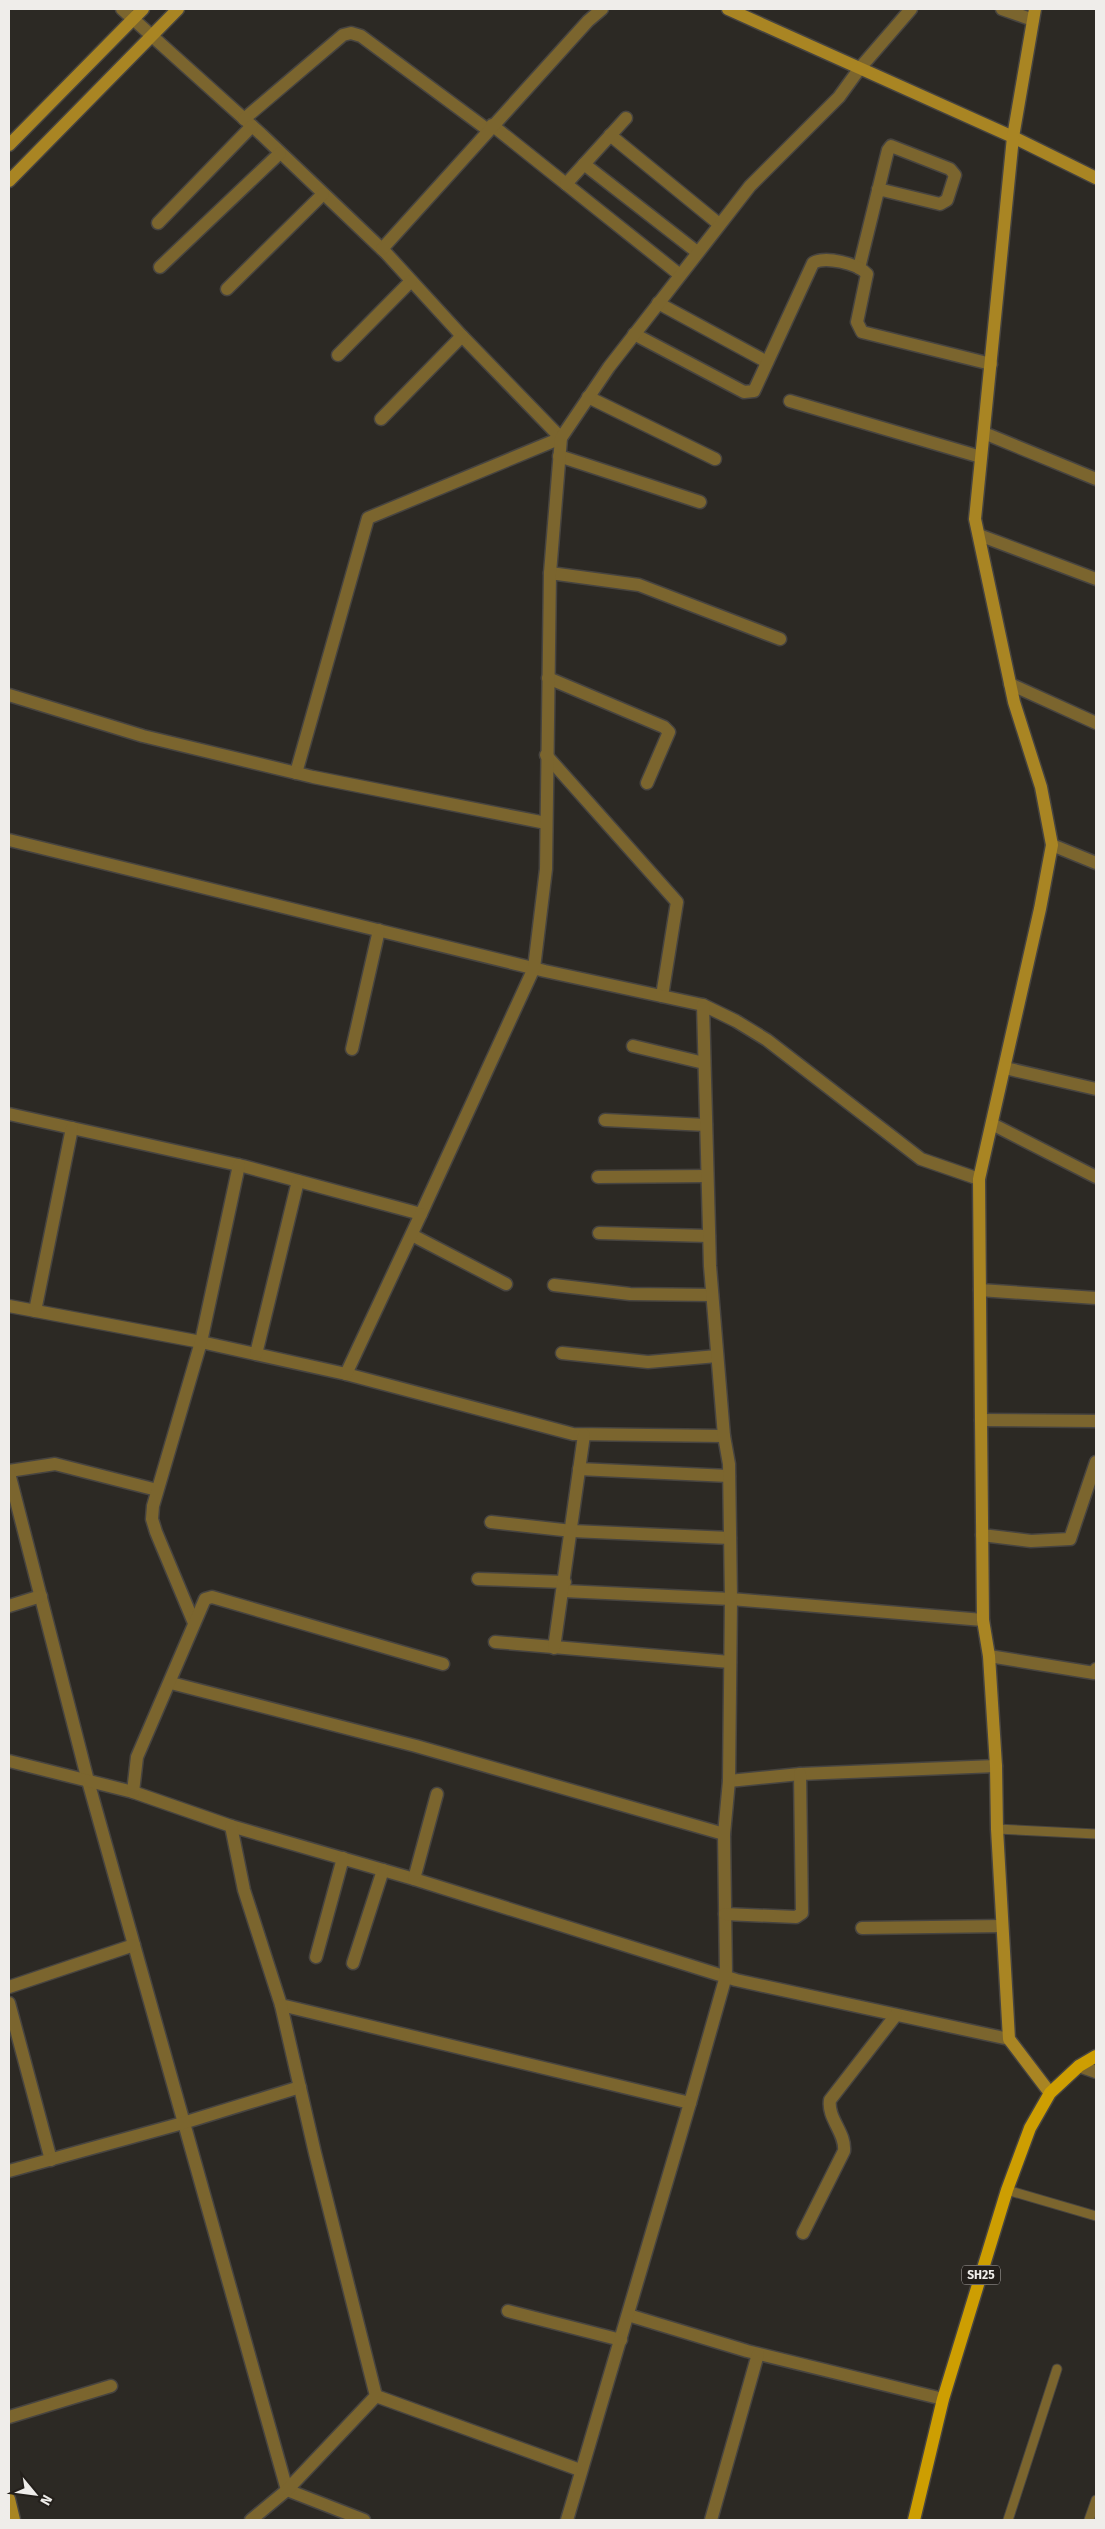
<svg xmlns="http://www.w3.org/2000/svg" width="1105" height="2529" font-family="'Fira Sans',sans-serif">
<rect width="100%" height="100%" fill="#2c2924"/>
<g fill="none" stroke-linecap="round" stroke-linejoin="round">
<defs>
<g id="lane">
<path d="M 997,1829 L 1096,1834"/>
<path d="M 1007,2190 L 1096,2216"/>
<path d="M 1008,2520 L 1057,2369"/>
<path d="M 1089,2520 L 1096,2500"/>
</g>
<g id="street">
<path d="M 122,9 L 261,134 L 386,253 L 462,336 L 561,438 L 368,518 L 296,773"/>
<path d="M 1002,9 L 1033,20"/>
<path d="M 244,119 L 343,35 L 351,33 L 361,36 L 488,130"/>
<path d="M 492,125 L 680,275"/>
<path d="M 610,135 L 719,224"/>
<path d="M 584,164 L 697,252"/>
<path d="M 566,184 L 626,118"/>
<path d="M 158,223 L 252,126"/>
<path d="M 382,249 L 588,21 L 602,9"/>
<path d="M 160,267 L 280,153"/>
<path d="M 859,268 L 888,150 L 891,146 L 950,169 L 955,175 L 947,200 L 940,204 L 878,189"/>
<path d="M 227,289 L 323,194"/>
<path d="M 658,303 L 767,362"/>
<path d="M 634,334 L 744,392 L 754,391 L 813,263 C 825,256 857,263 867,274 L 857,322 L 862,332 L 991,364"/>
<path d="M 338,355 L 411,281"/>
<path d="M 588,397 L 715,459"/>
<path d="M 790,401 L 981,457"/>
<path d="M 381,419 L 462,336"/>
<path d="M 984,433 L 1096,479"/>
<path d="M 559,456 L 700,502"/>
<path d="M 979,535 L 1096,579"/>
<path d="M 550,573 L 639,585 L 780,639"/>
<path d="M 548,678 L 664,727 L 669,732 L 647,783"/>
<path d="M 1010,684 L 1096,723"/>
<path d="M 9,695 L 143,736 L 313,777 L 546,823"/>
<path d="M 546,755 L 677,902 L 662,996"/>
<path d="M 9,840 L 545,971 L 703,1005 L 736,1021 L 767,1040 L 921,1159 L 979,1179"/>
<path d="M 1052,845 L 1096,863"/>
<path d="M 633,1046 L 704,1063"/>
<path d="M 352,1049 L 379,930"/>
<path d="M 1005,1068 L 1096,1089"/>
<path d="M 9,1114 L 243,1166 L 421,1214 L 534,968 L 546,869 L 550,573 L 561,438 L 609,367 L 750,186 L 839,97 L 860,68 L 911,9"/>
<path d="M 605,1120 L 706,1125"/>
<path d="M 992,1124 L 1096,1177"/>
<path d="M 598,1177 L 707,1176"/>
<path d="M 599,1233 L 709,1236"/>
<path d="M 412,1235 L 506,1284"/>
<path d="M 554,1285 L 630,1294 L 712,1295"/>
<path d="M 980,1290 L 1096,1298"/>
<path d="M 9,1306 L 201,1342 L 346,1374 L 573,1434 L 724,1436"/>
<path d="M 35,1311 L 72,1128"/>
<path d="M 562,1353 L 648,1362 L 717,1356"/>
<path d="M 256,1354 L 298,1181"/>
<path d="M 346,1374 L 421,1214"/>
<path d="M 981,1420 L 1096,1421"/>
<path d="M 579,1469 L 729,1476"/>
<path d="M 9,1471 L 55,1464 L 157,1490"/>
<path d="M 9,1473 L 88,1781 L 287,2490 L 364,2520"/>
<path d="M 491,1522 L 572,1531 L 730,1538"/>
<path d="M 982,1535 L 1031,1541 L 1070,1539 L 1096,1462"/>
<path d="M 478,1579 L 565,1582"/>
<path d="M 564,1591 L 731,1599 L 983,1620"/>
<path d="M 9,1606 L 41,1596"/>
<path d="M 194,1623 L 156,1532 L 152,1519 L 153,1506 L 201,1342 L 239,1165"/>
<path d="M 495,1642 L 730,1662"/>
<path d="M 554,1648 L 584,1435"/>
<path d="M 989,1656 L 1094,1673 L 1096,1669"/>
<path d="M 171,1683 L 416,1746 L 724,1834"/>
<path d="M 9,1761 L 133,1792 L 231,1826 L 414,1879 L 736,1980 L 1009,2039"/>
<path d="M 729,1781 L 800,1774 L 996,1766"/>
<path d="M 133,1792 L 137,1757 L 205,1599 L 212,1597 L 443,1664"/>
<path d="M 231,1826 L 244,1890 L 281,2005 L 690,2103 L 726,1976 L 724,1834 L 729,1781 L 731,1599 L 729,1464 L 724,1436 L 710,1266 L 703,1005"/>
<path d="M 414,1879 L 437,1794"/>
<path d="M 725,1914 L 796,1917 L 802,1913 L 800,1774"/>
<path d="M 862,1928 L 1002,1926"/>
<path d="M 316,1957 L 343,1858"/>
<path d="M 353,1963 L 383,1870"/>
<path d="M 9,1987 L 134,1945"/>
<path d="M 9,2003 L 51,2160"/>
<path d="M 1079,2066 L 1096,2072"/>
<path d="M 9,2171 L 183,2123 L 300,2087"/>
<path d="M 803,2233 L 844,2151 C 846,2133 827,2118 830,2100 L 896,2015"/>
<path d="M 508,2311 L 621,2340"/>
<path d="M 628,2315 L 747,2351 L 943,2399"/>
<path d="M 376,2396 L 580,2470"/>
<path d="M 9,2417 L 111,2386"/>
<path d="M 251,2520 L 287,2490 L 376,2396 L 315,2153 L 281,2005"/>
<path d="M 567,2520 L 690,2103"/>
<path d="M 711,2520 L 758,2354"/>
</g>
<g id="secondary">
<path d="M 728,9 L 1013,137 L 1096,178"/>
<path d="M 1035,9 L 1013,137 L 975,519 L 1014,702 L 1041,787 L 1052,845 L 1040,909 L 979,1179 L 981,1420 L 983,1620 L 989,1656 L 996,1766 L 997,1829 L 1009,2039 L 1050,2093"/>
<path d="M 9,145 L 143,9"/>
<path d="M 9,181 L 178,9"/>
<path d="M 9,2499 L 14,2520"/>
</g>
<path id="primary" d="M 914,2520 L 943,2399 L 1007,2190 L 1030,2128 L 1050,2093 L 1079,2066 L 1096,2056"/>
</defs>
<use href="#lane" stroke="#474440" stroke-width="11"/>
<use href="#street" stroke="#474440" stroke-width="15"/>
<use href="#secondary" stroke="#474440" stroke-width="15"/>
<use href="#primary" stroke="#474440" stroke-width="15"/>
<use href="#lane" stroke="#7b652e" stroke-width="9"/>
<use href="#street" stroke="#7b652e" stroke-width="12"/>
<use href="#secondary" stroke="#a98523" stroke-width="12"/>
<use href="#primary" stroke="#cd9e02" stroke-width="12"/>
</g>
<g text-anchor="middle" stroke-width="4.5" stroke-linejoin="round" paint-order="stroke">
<rect fill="#231f1b" stroke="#b2afac" stroke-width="1" x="962" y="2265.5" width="38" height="19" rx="4"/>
<g font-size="12" font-weight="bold" fill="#efedea">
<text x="981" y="2279">SH25</text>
</g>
</g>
<rect width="1105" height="2529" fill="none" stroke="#efedea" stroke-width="20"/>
<g transform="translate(35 2494) rotate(119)" stroke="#231f1b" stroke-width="4" paint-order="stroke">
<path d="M0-4L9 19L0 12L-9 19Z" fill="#efedea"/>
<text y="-8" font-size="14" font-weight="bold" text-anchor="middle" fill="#efedea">N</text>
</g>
</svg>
